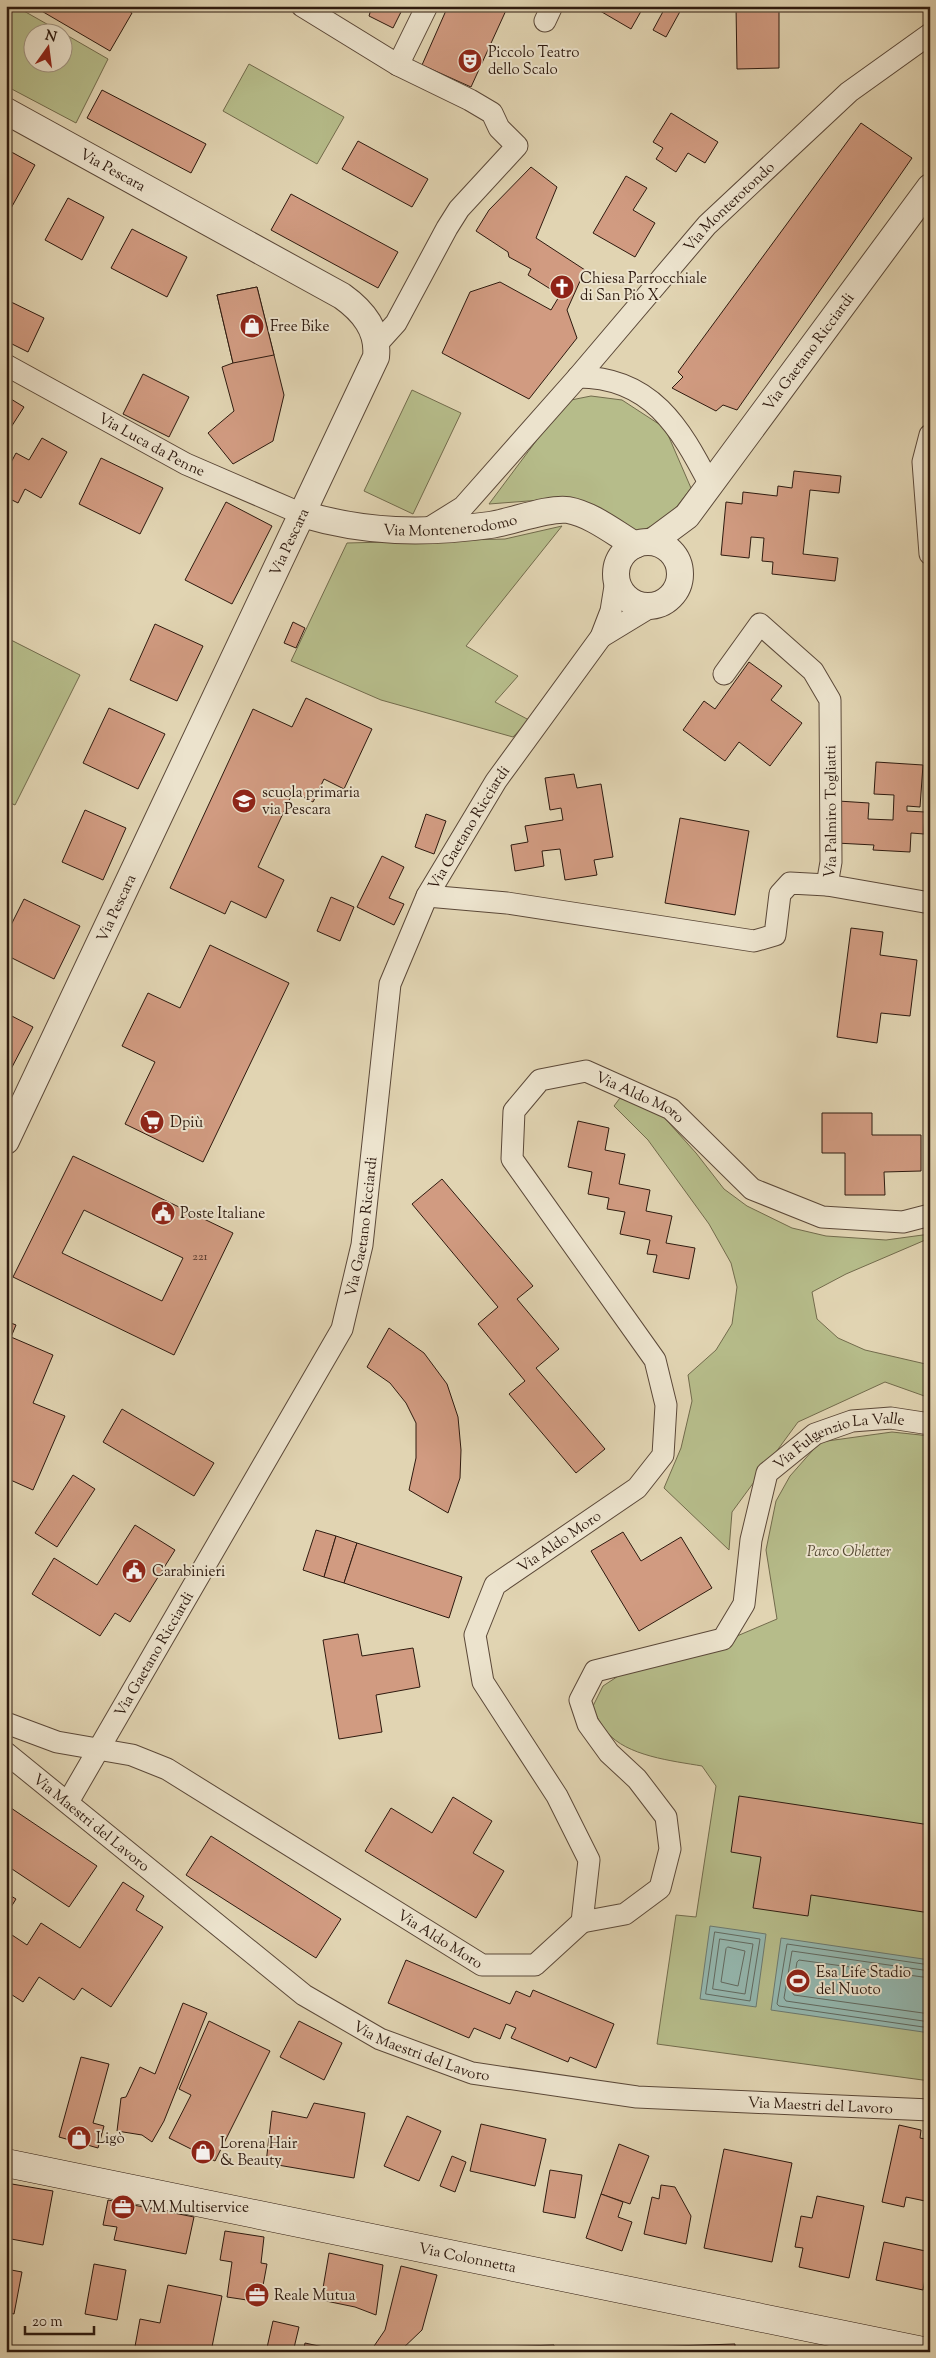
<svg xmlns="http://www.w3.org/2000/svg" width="936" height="2358" font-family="'Sorts Mill Goudy',serif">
<rect width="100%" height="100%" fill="#e1d4b2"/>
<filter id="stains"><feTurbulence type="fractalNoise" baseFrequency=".004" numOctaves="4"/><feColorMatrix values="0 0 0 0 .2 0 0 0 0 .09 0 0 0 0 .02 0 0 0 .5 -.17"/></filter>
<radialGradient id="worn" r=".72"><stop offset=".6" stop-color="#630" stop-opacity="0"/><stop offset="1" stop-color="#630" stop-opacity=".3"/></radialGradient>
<g fill="#b6bc8a" stroke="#726b4c">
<path d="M 6,6 L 15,6 L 61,32 L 32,32 L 32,62 L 62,62 L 63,33 L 108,59 L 76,123 L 6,86 Z"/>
<path d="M 249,64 L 344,117 L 317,164 L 223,111 Z"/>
<path d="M 412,390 L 461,413 L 413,514 L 364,491 Z"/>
<path d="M 591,396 L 622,400 L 665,428 L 691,488 L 668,518 L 637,533 L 567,498 L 489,504 L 566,401 Z"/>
<path d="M 562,526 L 466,646 L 518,676 L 495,702 L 529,720 L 513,737 L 381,700 L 291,661 L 347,543 L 505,539 Z"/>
<path d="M 9,639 L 80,675 L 15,805 L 6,801 L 6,645 Z"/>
<path d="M 620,1098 L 661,1114 L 696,1153 L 724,1189 L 747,1206 L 792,1228 L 826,1236 L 886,1240 L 930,1234 L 930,1238 L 846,1274 L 812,1292 L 817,1319 L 838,1338 L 865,1350 L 930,1365 L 930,1398 L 885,1382 L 798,1422 L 732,1512 L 729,1550 L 664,1488 L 681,1448 L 692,1401 L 688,1375 L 716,1350 L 732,1324 L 737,1287 L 731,1263 L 709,1224 L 648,1140 L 614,1106 Z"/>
<path d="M 892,1432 L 930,1436 L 930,2081 L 657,2044 L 676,1915 L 696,1917 L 716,1786 L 702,1766 C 673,1761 626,1756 607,1732 C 601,1725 597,1716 592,1708 L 603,1686 L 632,1667 L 690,1656 L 777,1619 L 766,1550 L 776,1501 L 790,1476 L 820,1442 Z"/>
</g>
<g fill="#94b8b0" stroke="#6b7970">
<path d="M 710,1926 L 766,1934 L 756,2007 L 700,1999 Z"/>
<path d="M 781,1938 L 930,1960 L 930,2033 L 771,2010 Z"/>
</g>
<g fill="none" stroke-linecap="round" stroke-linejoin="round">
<g stroke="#616960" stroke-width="1">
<path d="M 715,1932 L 760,1939 L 750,2001 L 706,1994 Z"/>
<path d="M 720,1939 L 753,1944 L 745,1994 L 713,1989 Z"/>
<path d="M 728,1947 L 745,1951 L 738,1986 L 721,1982 L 726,1949 Z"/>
<path d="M 930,1965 L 787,1944 L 777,2004 L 779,2006 L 930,2028"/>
<path d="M 930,1971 L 792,1951 L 784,1998 L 786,2001 L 930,2022"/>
<path d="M 930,1978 L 799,1960 L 797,1962 L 792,1992 L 794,1995 L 930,2014"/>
</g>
</g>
<g fill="#d19b81" stroke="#2e1a0f" fill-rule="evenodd">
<path d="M 33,6 L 121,6 L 132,13 L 110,51 Z"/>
<path d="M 372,6 L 404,6 L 393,28 L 369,16 Z"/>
<path d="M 448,6 L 508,6 L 471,87 L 422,65 Z"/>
<path d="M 596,6 L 644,6 L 631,29 L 595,8 Z"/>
<path d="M 666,6 L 683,6 L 666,37 L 653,30 Z"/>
<path d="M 736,6 L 779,6 L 779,68 L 737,69 Z"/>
<path d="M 102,90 L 206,144 L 191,173 L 87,118 Z"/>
<path d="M 671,113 L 718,142 L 705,163 L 688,153 L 676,172 L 656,159 L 663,148 L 653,142 Z"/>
<path d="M 861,123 L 912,158 L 737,410 L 723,405 L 716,411 L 672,388 L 683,377 L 678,372 Z"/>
<path d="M 358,141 L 428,179 L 412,207 L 342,169 Z"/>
<path d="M 6,149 L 35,165 L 10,210 L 6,207 Z"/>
<path d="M 531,167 L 557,187 L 536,238 L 585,270 L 567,310 L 577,338 L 529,399 L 442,353 L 470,292 L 500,282 L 551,310 L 560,295 L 528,275 L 531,269 L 509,257 L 508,252 L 476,231 L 489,210 Z"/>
<path d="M 626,176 L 647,188 L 633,210 L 655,223 L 635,257 L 593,233 Z"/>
<path d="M 291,194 L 398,252 L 378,288 L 271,230 Z"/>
<path d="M 68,198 L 104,217 L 82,260 L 45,240 Z"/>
<path d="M 132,229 L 187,257 L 167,297 L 111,268 Z"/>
<path d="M 257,287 L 284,395 L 273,441 L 233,464 L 208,433 L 234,411 L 222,367 L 233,363 L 217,295 Z"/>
<path d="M 257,287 L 274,355 L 233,363 L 217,295 Z"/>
<path d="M 9,301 L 44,318 L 28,352 L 6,341 L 6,307 Z"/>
<path d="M 143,374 L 189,397 L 169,437 L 123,414 Z"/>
<path d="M 6,396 L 24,407 L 6,435 Z"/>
<path d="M 42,438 L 67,452 L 41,498 L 25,489 L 18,503 L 6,497 L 6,472 L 16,453 L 29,460 Z"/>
<path d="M 101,458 L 163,488 L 140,534 L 79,504 Z"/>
<path d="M 794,471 L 841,476 L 839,493 L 810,490 L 803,554 L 838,558 L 835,581 L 772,574 L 773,562 L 762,561 L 764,538 L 751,537 L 749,558 L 721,555 L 726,502 L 742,504 L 743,492 L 777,496 L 778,486 L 792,488 Z"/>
<path d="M 226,502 L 272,526 L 232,604 L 185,580 Z"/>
<path d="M 293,622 L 305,628 L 296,648 L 284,643 Z"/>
<path d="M 155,624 L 203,646 L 177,701 L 130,680 Z"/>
<path d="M 749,662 L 782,686 L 771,700 L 802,723 L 770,766 L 739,742 L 725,761 L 683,730 L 704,701 L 715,709 Z"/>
<path d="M 306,698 L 372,729 L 344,789 L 324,779 L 313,802 L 293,792 L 258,867 L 284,880 L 266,918 L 231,901 L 225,914 L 170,888 L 253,709 L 292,727 Z"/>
<path d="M 109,708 L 165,734 L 138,789 L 83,763 Z"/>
<path d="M 876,762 L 923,765 L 920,807 L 907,806 L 907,811 L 925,812 L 924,834 L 911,833 L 910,852 L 873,850 L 874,845 L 836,843 L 838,801 L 869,803 L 868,819 L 893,820 L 894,795 L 874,794 Z"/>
<path d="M 574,774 L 577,788 L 601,784 L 613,857 L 594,860 L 597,875 L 565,880 L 560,849 L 542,851 L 544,866 L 515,871 L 511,845 L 528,842 L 525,826 L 563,820 L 561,808 L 550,810 L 545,778 Z"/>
<path d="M 85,810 L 126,828 L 103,880 L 62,862 Z"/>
<path d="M 426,814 L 446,821 L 434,854 L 415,847 Z"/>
<path d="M 680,818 L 749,831 L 735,915 L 665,903 Z"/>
<path d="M 382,856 L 404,867 L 389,898 L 404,904 L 394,925 L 357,907 Z"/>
<path d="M 331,897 L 354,907 L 340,941 L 317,931 Z"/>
<path d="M 24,899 L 80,926 L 54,979 L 6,955 L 6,935 Z"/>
<path d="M 851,928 L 883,932 L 880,955 L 917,960 L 910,1016 L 881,1013 L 877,1043 L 837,1037 Z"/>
<path d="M 210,945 L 289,983 L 203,1162 L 125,1124 L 155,1062 L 122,1046 L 148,993 L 180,1008 Z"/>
<path d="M 6,1013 L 33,1027 L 11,1069 L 6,1067 Z"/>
<path d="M 822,1113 L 872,1113 L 872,1135 L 921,1135 L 921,1171 L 884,1172 L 885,1195 L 845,1195 L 845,1153 L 822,1153 Z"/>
<path d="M 578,1121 L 609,1128 L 605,1150 L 625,1154 L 619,1184 L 650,1190 L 646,1211 L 672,1216 L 666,1243 L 695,1248 L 689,1279 L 653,1272 L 657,1255 L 647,1254 L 650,1240 L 620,1234 L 625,1212 L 607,1209 L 609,1198 L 588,1194 L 592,1172 L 568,1167 Z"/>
<path d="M 73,1156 L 233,1233 L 174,1355 L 13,1277 ZM 84,1210 L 183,1258 L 162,1301 L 62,1253 Z"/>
<path d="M 442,1179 L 533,1286 L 517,1299 L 559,1349 L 536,1368 L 605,1449 L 576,1473 L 509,1394 L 525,1381 L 478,1324 L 498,1307 L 412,1204 Z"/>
<path d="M 6,1321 L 16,1325 L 11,1337 L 53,1355 L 33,1403 L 65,1416 L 33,1490 L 6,1478 Z"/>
<path d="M 389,1328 L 424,1353 L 447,1384 L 458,1417 L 461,1450 L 460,1478 L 448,1513 L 409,1490 L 416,1458 L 416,1423 L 406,1403 L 390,1383 L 367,1367 Z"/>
<path d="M 122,1409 L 214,1463 L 194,1496 L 103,1442 Z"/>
<path d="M 73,1475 L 95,1489 L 57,1547 L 35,1533 Z"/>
<path d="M 135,1525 L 175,1550 L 130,1622 L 115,1613 L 100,1636 L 32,1594 L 54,1558 L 97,1585 Z"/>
<path d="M 316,1530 L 336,1536 L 324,1577 L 303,1570 Z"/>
<path d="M 623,1532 L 641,1561 L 681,1537 L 712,1588 L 639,1631 L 591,1551 Z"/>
<path d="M 336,1536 L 357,1543 L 344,1583 L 324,1577 Z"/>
<path d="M 357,1543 L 462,1577 L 449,1618 L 344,1583 Z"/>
<path d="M 358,1634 L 362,1656 L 413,1648 L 420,1687 L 376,1695 L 382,1732 L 339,1739 L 323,1640 Z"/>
<path d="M 739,1796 L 930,1825 L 930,1913 L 811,1895 L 808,1916 L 753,1908 L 761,1857 L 731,1852 Z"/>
<path d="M 453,1797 L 492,1821 L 473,1853 L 504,1871 L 476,1918 L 365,1851 L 391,1808 L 432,1833 Z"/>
<path d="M 11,1808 L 97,1866 L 69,1907 L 6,1865 L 6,1815 Z"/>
<path d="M 211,1836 L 341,1919 L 316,1958 L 186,1875 Z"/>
<path d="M 123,1882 L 144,1896 L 136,1910 L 163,1927 L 111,2007 L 82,1988 L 74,2000 L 39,1977 L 23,2002 L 6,1991 L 6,1931 L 27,1945 L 41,1923 L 80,1948 Z"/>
<path d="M 6,1893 L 16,1899 L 6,1915 Z"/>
<path d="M 406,1960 L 510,2004 L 516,1991 L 530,1997 L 533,1990 L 614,2024 L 596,2068 L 570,2057 L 568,2062 L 511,2038 L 516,2028 L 506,2024 L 500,2039 L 474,2028 L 469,2038 L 388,2003 Z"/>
<path d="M 183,2003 L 207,2013 L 164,2121 L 152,2142 L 142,2135 L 117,2131 L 121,2098 L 126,2097 L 140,2067 L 155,2074 Z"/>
<path d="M 209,2021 L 270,2051 L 215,2161 L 169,2138 L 191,2095 L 179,2089 Z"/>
<path d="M 299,2021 L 342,2043 L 324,2080 L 280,2057 Z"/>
<path d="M 81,2057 L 109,2064 L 93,2123 L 104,2126 L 98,2148 L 59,2137 Z"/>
<path d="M 6,2074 L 11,2076 L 6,2088 Z"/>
<path d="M 314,2103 L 365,2113 L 354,2178 L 266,2163 L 272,2111 L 307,2118 Z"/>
<path d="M 407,2116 L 441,2131 L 419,2181 L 384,2166 Z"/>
<path d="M 481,2124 L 546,2139 L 535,2186 L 470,2171 Z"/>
<path d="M 899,2125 L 921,2130 L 920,2138 L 930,2140 L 930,2202 L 906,2197 L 904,2207 L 882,2202 Z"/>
<path d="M 619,2144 L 649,2156 L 630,2204 L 601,2194 Z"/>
<path d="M 724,2149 L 792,2163 L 772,2262 L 704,2248 Z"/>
<path d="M 452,2156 L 466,2162 L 455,2192 L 440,2186 Z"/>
<path d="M 550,2170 L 582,2175 L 575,2218 L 543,2212 Z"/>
<path d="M 6,2183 L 53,2191 L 43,2245 L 6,2238 Z"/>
<path d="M 661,2185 L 675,2187 L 691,2216 L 686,2244 L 644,2234 L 652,2197 L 659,2199 Z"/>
<path d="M 601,2194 L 623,2202 L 618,2217 L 632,2222 L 622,2251 L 586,2238 Z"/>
<path d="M 817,2196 L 864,2206 L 849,2278 L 799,2267 L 803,2248 L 795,2247 L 801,2216 L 812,2218 Z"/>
<path d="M 108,2200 L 194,2217 L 186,2254 L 114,2240 L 117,2227 L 103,2225 Z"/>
<path d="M 225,2231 L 264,2237 L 261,2263 L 267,2264 L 260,2302 L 227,2297 L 232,2262 L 220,2260 Z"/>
<path d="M 884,2242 L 930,2252 L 923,2290 L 876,2280 Z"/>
<path d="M 329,2253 L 383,2265 L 376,2315 L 355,2307 L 321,2300 Z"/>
<path d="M 94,2264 L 126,2270 L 117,2320 L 85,2314 Z"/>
<path d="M 401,2266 L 437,2275 L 422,2330 L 399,2352 L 370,2352 L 385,2330 Z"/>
<path d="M 6,2269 L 22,2272 L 14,2314 L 6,2312 Z"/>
<path d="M 168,2285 L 222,2296 L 211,2352 L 134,2352 L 140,2319 L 160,2323 Z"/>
<path d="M 273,2321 L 299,2327 L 293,2352 L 266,2352 Z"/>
<path d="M 305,2343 L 337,2350 L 337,2352 L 303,2352 Z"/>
<path d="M 735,2344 L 735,2352 L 612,2352 L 612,2348 Z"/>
<path d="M 554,2345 L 554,2352 L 500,2352 L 500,2347 Z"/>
</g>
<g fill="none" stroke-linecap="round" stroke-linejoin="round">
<defs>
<g id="minor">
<path d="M 302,6 L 398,65 L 427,6"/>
<path d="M 545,21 L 552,6"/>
<path d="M 377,344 L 396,323 L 447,228 L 459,209 L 517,146 L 499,128 L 492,113 L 470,100 L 398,65"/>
<path id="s1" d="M 6,365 L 186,464 L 302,514"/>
<path d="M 578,377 C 651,377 680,427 710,485"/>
<path d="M 930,435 L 923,462 L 930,554"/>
<path id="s2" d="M 426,530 L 463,507 L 578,377 L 707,225 L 849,92 L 930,34"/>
<path d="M 601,637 L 652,606"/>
<path d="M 827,885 L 930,903"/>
<path id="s3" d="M 427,896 L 507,903 L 754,941 L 775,935 L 780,894 L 790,883 L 827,885 L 831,862 L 830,700 L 813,671 L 760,624 L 724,674"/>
<path id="s4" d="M 6,1723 L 57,1742 L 132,1755 L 167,1769 L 482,1965 L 535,1965 L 582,1922 L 589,1860 L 557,1796 L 483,1682 L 475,1635 L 495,1585 L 637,1488 L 663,1455 L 666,1405 L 655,1360 L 512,1159 L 514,1111 L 540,1080 L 586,1071 L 671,1109 L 752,1189 L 822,1217 L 903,1222 L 930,1215"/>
<path id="s5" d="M 6,1753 L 304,1995 L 380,2039 L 472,2073 L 637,2097 L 930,2110"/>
<path id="s6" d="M 68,1802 L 342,1329 L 362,1245 L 390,984 L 427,896 L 496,781 L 601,637 L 611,611 L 616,580"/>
<path id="s7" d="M 582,1922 L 625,1914 L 660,1888 L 670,1849 L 666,1817 L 637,1779 L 609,1753 L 588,1724 L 580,1700 L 595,1671 L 723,1639 L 744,1604 L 751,1540 L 767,1473 L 815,1434 L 852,1421 L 891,1418 L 930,1424"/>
</g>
<g id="tertiary">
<path id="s8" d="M 6,111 L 342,296 C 363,311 379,330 376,357 L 6,1141"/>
<path id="s9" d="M 302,514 C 366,533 424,534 490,525 C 511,522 549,507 568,510 C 591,514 615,533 635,545"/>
<path id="s10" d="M 652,542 L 687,516 L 930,187"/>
<circle cx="648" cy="574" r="32"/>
</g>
<g id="secondary">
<path id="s11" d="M 6,2163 L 928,2352"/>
</g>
</defs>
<use href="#minor" stroke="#5b4838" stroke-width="23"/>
<use href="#tertiary" stroke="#5b4838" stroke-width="28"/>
<use href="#secondary" stroke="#2e1a0f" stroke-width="29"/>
<use href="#minor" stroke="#ece3cd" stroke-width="21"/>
<use href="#tertiary" stroke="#ece3cd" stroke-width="26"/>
<use href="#secondary" stroke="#ece3cd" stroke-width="28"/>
</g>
<defs>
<symbol id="theatre-disc" viewBox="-11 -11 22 22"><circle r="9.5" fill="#8f2418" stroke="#ece3cd"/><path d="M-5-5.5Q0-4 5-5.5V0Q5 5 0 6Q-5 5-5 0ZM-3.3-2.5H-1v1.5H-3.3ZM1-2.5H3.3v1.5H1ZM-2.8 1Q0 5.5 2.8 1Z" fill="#fff"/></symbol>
<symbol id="church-disc" viewBox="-11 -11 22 22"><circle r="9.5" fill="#8f2418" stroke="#ece3cd"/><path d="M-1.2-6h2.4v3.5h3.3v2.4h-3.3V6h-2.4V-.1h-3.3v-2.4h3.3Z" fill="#fff"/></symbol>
<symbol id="shop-disc" viewBox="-11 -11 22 22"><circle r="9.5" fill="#8f2418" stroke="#ece3cd"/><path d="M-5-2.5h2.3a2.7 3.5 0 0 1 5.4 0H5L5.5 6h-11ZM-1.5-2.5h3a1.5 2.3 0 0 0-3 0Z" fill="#fff"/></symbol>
<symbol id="school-disc" viewBox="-11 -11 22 22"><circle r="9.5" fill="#8f2418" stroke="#ece3cd"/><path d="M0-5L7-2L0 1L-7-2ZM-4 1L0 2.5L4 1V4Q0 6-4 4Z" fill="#fff"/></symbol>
<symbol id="supermarket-disc" viewBox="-11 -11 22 22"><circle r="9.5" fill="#8f2418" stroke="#ece3cd"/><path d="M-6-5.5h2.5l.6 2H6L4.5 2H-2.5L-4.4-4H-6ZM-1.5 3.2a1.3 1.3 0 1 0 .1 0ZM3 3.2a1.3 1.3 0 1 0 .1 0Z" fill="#fff"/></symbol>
<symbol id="civic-disc" viewBox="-11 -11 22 22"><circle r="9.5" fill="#8f2418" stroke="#ece3cd"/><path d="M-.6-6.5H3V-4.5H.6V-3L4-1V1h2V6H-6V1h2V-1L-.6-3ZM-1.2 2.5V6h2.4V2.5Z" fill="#fff"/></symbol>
<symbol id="stadium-disc" viewBox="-11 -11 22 22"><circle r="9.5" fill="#8f2418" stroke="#ece3cd"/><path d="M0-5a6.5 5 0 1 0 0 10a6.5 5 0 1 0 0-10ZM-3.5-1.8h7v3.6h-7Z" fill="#fff"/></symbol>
<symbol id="office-disc" viewBox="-11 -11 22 22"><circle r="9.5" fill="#8f2418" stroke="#ece3cd"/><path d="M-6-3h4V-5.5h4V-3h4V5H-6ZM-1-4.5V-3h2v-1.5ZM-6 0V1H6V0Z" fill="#fff"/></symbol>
</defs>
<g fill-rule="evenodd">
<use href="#theatre-disc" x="456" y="47" width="28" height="28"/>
<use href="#church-disc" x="548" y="273" width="28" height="28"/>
<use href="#shop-disc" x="238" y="312" width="28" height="28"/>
<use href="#school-disc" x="230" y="787" width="28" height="28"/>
<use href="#supermarket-disc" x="138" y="1108" width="28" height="28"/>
<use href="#civic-disc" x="149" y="1199" width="28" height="28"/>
<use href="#civic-disc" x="120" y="1557" width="28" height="28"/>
<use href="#stadium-disc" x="784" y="1967" width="28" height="28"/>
<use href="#shop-disc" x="65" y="2124" width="28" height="28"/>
<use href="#shop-disc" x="189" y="2138" width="28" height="28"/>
<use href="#office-disc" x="109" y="2193" width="28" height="28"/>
<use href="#office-disc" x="243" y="2281" width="28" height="28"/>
</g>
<g text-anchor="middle" stroke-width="4" stroke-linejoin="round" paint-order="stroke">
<g font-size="12" fill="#573a2c">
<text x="200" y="1260">221</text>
</g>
<g font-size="15" fill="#2e1a0f" stroke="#ece3cd" text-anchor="start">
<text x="488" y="57">Piccolo Teatro<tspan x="488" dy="17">dello Scalo</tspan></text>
<text x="580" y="283">Chiesa Parrocchiale<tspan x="580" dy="17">di San Pio X</tspan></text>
<text x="270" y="331">Free Bike</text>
<text x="262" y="797">scuola primaria<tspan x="262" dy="17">via Pescara</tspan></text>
<text x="170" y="1127">Dpiù</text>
<text x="180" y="1218">Poste Italiane</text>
<text x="152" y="1576">Carabinieri</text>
<text x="816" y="1977">Esa Life Stadio<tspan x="816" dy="17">del Nuoto</tspan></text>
<text x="96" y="2143">Ligò</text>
<text x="220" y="2148">Lorena Hair<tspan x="220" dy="17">&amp; Beauty</tspan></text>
<text x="140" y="2212">VM Multiservice</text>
<text x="274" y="2300">Reale Mutua</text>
</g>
<g font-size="15" fill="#2e1a0f" stroke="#ece3cd">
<text dy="5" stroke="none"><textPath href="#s8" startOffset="122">Via Pescara</textPath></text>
<text dy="5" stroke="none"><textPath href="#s2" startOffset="445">Via Monterotondo</textPath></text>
<text dy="5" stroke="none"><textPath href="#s10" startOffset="248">Via Gaetano Ricciardi</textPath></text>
<text dy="5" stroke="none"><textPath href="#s1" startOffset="166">Via Luca da Penne</textPath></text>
<text dy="5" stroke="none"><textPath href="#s9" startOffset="150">Via Montenerodomo</textPath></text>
<text transform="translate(289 542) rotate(-65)" y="5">Via Pescara</text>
<text dy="5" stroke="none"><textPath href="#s3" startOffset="519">Via Palmiro Togliatti</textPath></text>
<text dy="5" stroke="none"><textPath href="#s6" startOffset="1071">Via Gaetano Ricciardi</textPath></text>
<text transform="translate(116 908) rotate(-65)" y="5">Via Pescara</text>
<text dy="5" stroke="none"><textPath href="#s4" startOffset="1780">Via Aldo Moro</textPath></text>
<text dy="5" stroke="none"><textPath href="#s6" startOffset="651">Via Gaetano Ricciardi</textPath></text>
<text dy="5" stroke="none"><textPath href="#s7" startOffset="728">Via Fulgenzio La Valle</textPath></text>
<text dy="5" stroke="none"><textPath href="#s4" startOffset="1105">Via Aldo Moro</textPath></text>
<text dy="5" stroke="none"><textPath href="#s6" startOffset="171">Via Gaetano Ricciardi</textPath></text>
<text dy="5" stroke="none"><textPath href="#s5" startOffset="110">Via Maestri del Lavoro</textPath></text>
<text dy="5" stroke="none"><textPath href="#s4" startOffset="490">Via Aldo Moro</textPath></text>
<text dy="5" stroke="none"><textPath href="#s5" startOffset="515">Via Maestri del Lavoro</textPath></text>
<text dy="5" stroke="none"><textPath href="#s5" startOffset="920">Via Maestri del Lavoro</textPath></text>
<text dy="5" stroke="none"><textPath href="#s11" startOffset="471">Via Colonnetta</textPath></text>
</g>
<g font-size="15" font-style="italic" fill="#574b34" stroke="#ece3cd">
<text x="849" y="1556">Parco Obletter</text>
</g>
</g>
<rect width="936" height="2358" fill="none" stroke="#e1d4b2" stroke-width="25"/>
<rect x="8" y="8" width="921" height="2343" fill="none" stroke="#2e1a0f" stroke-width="2.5"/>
<rect x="12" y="12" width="911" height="2333" fill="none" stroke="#2e1a0f"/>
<g transform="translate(48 48) rotate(14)"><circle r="24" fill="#ece3cd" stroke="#a09381"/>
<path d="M0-4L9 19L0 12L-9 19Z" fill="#8f2418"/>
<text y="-8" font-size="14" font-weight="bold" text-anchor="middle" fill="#2e1a0f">N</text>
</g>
<path d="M25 2326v8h69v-8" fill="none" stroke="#2e1a0f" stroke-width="2.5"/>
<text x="32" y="2326" font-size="15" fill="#2e1a0f" stroke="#ece3cd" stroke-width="4" paint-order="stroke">20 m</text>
<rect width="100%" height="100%" filter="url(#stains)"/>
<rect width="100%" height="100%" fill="url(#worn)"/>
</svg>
